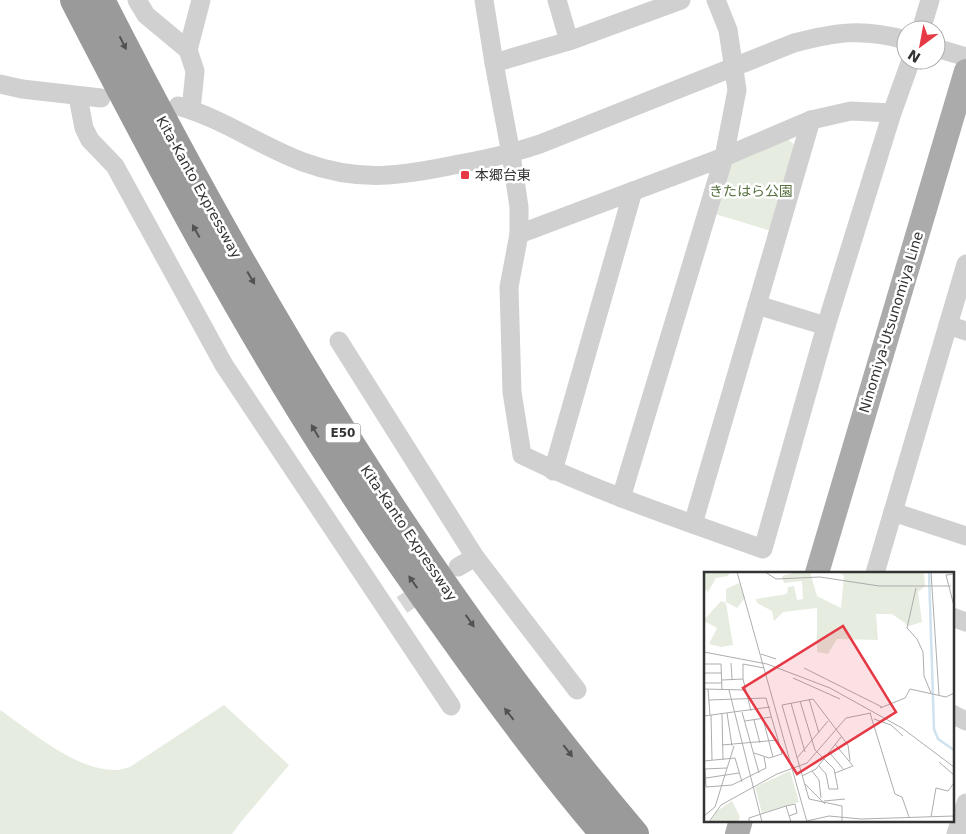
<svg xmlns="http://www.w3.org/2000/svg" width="966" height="834" font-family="'DejaVu Sans','Noto Sans JP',sans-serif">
<rect width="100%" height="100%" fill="#fff"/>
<g fill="#e6ecdf">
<path d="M 786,138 L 796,146 L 771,231 L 712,213 L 732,159 Z"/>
<path d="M 224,705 L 289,765 L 240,823 L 232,834 L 0,834 L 0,710 C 31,731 75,770 115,770 C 120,770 125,768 130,767 Z"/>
</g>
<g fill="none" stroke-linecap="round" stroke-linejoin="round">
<path stroke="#d6d6d6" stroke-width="19" stroke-dasharray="19 9" stroke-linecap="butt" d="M 402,605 L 430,586"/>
<g stroke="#d0d0d0" stroke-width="19">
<path d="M 137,0 L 146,15 L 188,50 L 195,71 L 191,110"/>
<path d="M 484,0 L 494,63 L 511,154 L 519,207 L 519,234 L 509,287 L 512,392 L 522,455 C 600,493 682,520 763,549 L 826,326 L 892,113 L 911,60"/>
<path d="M 557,0 L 569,41"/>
<path d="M 921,30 L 930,0"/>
<path d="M 936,48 L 966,57"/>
<path d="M 188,50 L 201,0"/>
<path d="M 494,63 L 569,41 L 681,0"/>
<path d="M 0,84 L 22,89 L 101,98"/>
<path d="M 78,97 L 84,128 L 90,140 L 115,166 L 224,365 L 451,706"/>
<path d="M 178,106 C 222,118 260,146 303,162 C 360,183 402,176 459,164 C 487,159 514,153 540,144 L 794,43 C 836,32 863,28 906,40"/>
<path d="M 519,234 L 724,157 L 811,120 L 851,111 L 892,113"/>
<path d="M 757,305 L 826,326"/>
<path d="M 948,325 L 966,331"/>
<path d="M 339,341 L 475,557 L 577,690"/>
<path d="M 553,471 L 633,191"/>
<path d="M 621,498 L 724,157 L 737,90 L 728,30 L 716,0"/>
<path d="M 893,512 L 966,536"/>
<path d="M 693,524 L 811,120"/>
<path d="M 458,567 L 475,557"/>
<path d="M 875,573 L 966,264"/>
<path d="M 952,617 L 966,622"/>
<path d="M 952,714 L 966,721"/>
<path d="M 956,834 L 966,803"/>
</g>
<g stroke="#ababab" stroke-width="24">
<path d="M 817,573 L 966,71"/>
<path d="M 737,834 L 741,820"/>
</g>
<g stroke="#9a9a9a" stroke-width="28">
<path d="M 74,0 C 156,159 240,318 337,468 C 373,524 411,579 450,633 C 499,702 549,770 604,834"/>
<path d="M 101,0 C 251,295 420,581 635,834"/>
</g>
</g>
<defs><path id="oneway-solid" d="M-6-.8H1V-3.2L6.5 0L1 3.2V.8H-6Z" transform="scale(1.25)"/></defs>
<g fill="#525252">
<use href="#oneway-solid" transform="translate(123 43) rotate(63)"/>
<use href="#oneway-solid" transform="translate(196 231) rotate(-119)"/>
<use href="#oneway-solid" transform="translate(251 278) rotate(60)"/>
<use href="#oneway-solid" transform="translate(315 431) rotate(-121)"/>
<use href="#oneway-solid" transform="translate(413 582) rotate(-125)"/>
<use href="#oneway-solid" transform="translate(470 621) rotate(55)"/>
<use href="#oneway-solid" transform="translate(509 714) rotate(-128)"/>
<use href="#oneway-solid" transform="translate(568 751) rotate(52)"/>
</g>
<rect fill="#e63946" stroke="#fff" stroke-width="2" x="460" y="170" width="10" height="10" rx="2.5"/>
<g text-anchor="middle" stroke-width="5" stroke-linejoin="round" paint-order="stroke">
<rect fill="#fff" stroke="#707070" stroke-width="1" x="325.5" y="423.5" width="35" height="19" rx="4"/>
<g font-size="12" font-weight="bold" fill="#333">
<text x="343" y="437">E50</text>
</g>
<g font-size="14" fill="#333" stroke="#fff" text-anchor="start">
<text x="475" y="180">本郷台東</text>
</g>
<g font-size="14" fill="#333" stroke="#fff">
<text transform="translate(199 187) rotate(61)" y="5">Kita-Kanto Expressway</text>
<text transform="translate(891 322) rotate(-73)" y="5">Ninomiya-Utsunomiya Line</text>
<text transform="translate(409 533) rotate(56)" y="5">Kita-Kanto Expressway</text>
</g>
<g font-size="14" fill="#56703f" stroke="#fff">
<text x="751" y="196">きたはら公園</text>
</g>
</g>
<g transform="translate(704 572)">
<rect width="250" height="250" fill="#fff"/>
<path d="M 0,0 L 26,0 L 24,4 L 12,6 L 4,20 L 0,16 ZM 92,0 L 106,0 L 113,24 L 137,36 L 140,4 L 135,0 L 220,0 L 221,14 L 214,20 L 218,50 L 205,54 L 188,42 L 172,42 L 174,68 L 133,67 L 124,82 L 113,80 L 113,36 L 79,40 L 70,49 L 68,39 L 53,31 L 52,27 L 83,22 L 84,15 L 90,14 L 93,28 L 99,27 L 98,9 L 80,11 L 78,4 ZM 35,11 L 41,26 L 33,36 L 22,30 L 22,17 ZM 17,29 L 22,31 L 29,73 L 17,75 L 5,72 L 13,56 L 2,50 L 0,52 L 0,48 ZM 86,199 L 95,230 L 58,241 L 51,215 ZM 28,229 L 36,245 L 34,250 L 7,249 L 13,239 Z" fill="#e6ecdf"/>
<path fill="none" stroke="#cfe2ee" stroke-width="2.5" d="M 225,0 L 230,157 L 234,167 L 250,178"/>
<path fill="none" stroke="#adadad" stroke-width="1" d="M 33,0 L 103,250M 61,0 L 72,7 L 116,5 L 175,14 L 247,14M 227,0 L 235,123M 250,2 L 242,3 L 250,34M 212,16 L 203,56 L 213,67 L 219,80 L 220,104 L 227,121M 0,80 L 63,92 L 126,116 L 198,156 L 250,195M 57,82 L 72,87M 27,91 L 28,107M 0,92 L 17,92 L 18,118M 100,96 L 178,135M 0,101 L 17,101M 89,106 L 136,127M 18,108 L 39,107M 0,111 L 18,111M 0,117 L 41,118M 4,117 L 6,143M 25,118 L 58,250M 105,127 L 115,161M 5,128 L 62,126 L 78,182 L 65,186 L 50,181M 96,129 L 111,178 L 130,197 L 134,217 L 125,217 L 122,202 L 115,194M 87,131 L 101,180M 176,136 L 201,126 L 206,117 L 242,125 L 250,121M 47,139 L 39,107 L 39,92 L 60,96M 38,140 L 55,201M 23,141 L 28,174M 166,141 L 191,222 L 198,225 L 205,245M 18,142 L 19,188M 7,143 L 8,188M 0,144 L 66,135M 59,147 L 69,185M 170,147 L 187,153 L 199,164M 50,148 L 56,171M 41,149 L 67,145M 18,173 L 74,168M 125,180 L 140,198M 93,186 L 124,149M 0,189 L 31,186 L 38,210M 235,190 L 250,203M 0,197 L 23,196M 1,197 L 2,215 L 28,213 L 62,196 L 60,185M 108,199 L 115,208 L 117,226M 131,201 L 149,194 L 131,172M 98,204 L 112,197 L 137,165M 2,206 L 35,201M 100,211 L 121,232M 120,229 L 141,227M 82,234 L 91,232 L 93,241 L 85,244M 0,244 L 11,235 L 30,174M 227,245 L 232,216 L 244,219 L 250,211M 103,249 L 125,244 L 157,247 L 250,244M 5,250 L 17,233 L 73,202 L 103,191 L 142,146 L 167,141M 45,250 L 45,246 L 82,234 L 87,250M 138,250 L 138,234 L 105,227 L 78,133 L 109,127 L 144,173 L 146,189"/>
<path fill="#e63946" fill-opacity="0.15" stroke="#e63946" stroke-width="2.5" d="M 139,54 L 192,140 L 93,202 L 39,116 Z"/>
<rect width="250" height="250" fill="none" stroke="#333" stroke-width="2.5"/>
</g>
<g transform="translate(921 45) rotate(212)"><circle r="24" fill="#ffffff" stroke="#adadad"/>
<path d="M0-4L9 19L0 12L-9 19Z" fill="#e63946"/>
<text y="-8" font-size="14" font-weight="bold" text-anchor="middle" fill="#333333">N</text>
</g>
</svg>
